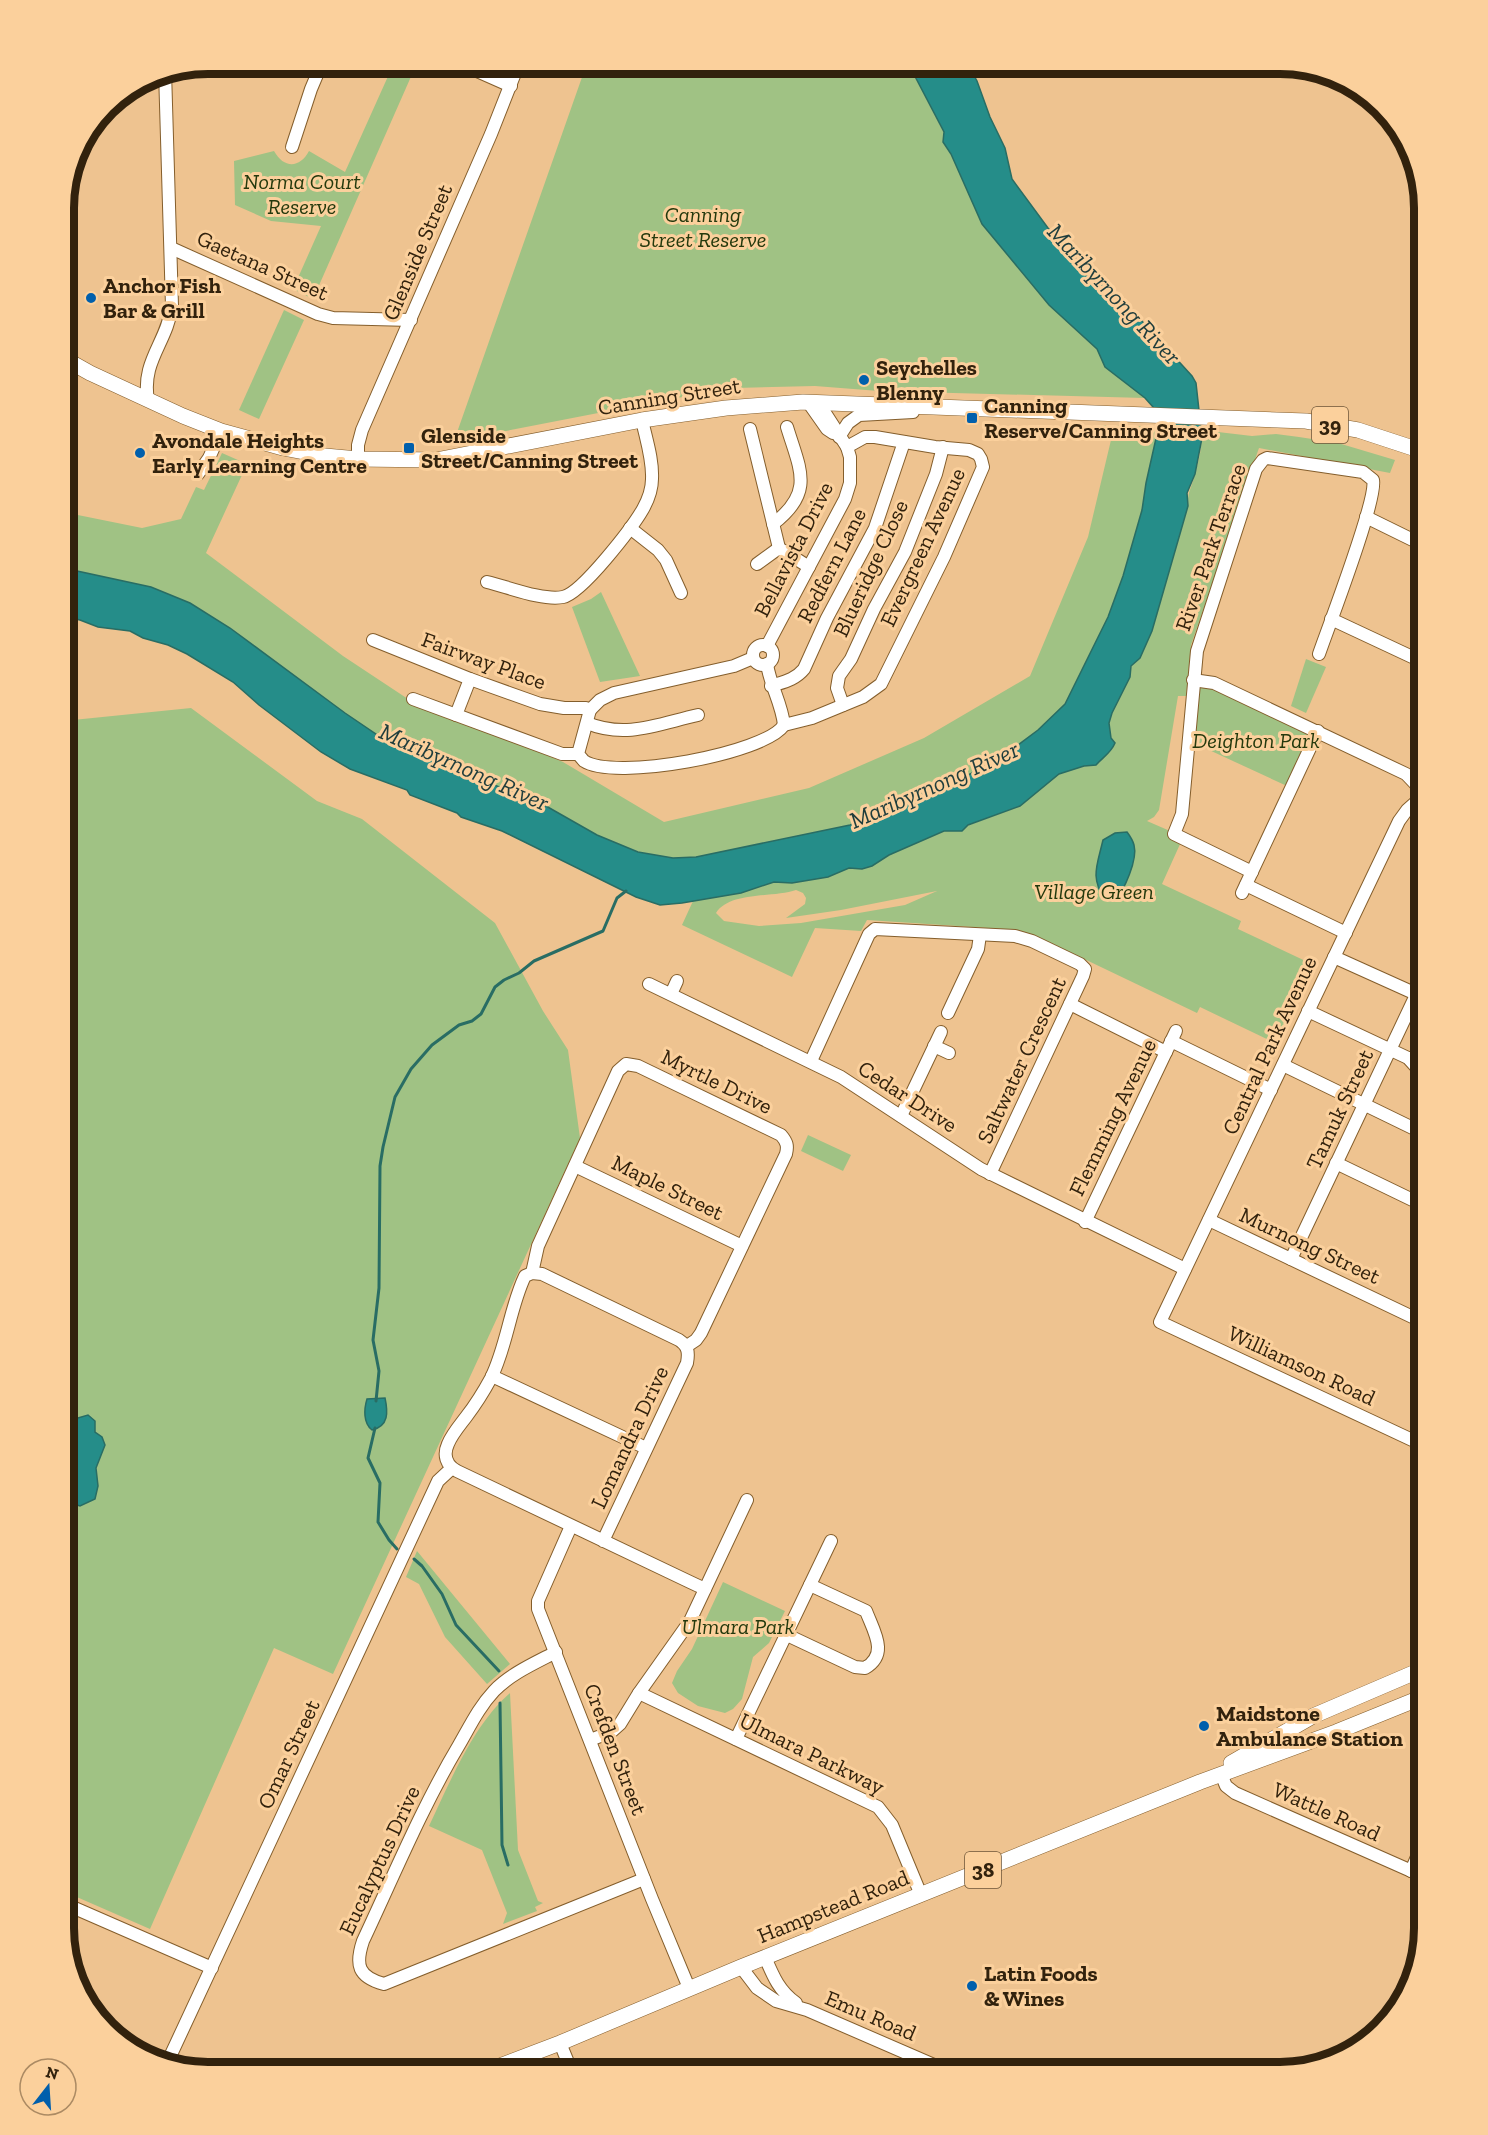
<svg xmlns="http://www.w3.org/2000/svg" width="1488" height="2135" font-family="'Zilla Slab',serif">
<rect width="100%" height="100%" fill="#eec390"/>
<g fill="#a0c284" fill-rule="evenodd">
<path d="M 394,63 L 417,63 L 313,299 L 293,289 L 321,226 L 271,221 L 235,205 L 234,161 L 274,151 C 284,169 300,168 309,151 L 345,172 Z"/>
<path d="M 587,63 L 908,63 L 944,133 L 943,142 L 951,154 L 982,224 L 1049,305 L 1097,349 L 1105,367 L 1145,398 L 879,391 L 815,386 L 734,388 L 660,401 L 454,441 Z"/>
<path d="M 284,310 L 304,320 L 259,419 L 239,410 Z"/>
<path d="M 63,326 L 69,335 L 78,339 L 74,350 L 63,340 Z"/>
<path d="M 1097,425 L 1159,427 L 1146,483 L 1142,510 L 1123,576 L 1108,617 L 1065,704 L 1038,730 L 998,760 L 960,779 L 921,793 L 902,803 L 850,825 L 696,857 L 673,858 L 638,852 L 597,835 L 539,802 L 489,783 L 414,749 L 379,736 L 345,713 L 230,628 L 190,603 L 151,587 L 63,568 L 63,512 L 142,528 L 181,519 L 196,487 L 204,490 L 222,453 L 247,464 L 206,553 L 343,656 L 411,701 L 460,719 L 563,762 L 664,822 L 809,788 L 924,738 L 1030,676 L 1088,537 L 1111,440 Z"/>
<path d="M 1201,430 L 1252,436 L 1276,434 L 1299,437 L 1338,443 L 1395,460 L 1390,473 L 1259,448 L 1191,645 L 1186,696 L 1178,696 L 1159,810 L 1154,817 L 1147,821 L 1170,831 L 1168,836 L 1181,842 L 1162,884 L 1241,921 L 1238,929 L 1314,965 L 1277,1044 L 1200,1007 L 1197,1013 L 1034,935 L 1018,930 L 867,920 L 861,931 L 815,928 L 792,977 L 682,925 L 693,901 L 741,893 L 774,882 L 792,882 L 849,868 L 862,869 L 872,866 L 889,855 L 944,831 L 956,830 L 1020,806 L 1059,774 L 1084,766 L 1096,765 C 1103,757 1111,753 1115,743 L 1111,738 L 1109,723 L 1112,713 L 1130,677 L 1131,666 L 1140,658 L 1152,631 L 1188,506 C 1187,492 1192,487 1195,474 C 1199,460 1203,444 1201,430 ZM 796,890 L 803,893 L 806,898 L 805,904 L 786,918 L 841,910 L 937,891 L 905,905 L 801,923 L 759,926 L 724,921 L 716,913 C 730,891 774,898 796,890 Z"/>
<path d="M 601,592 L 640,676 L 600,682 L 572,607 L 591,599 Z"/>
<path d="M 1306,659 L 1326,667 L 1306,713 L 1291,706 Z"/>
<path d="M 1201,686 L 1210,687 L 1312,733 L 1287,786 L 1194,743 L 1197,694 Z"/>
<path d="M 191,708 L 317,801 L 362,819 L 495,923 L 543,1011 L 568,1050 L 580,1138 L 333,1674 L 274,1648 L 150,1929 L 63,1891 L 63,721 Z"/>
<path d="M 808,1135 L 851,1155 L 843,1171 L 801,1151 Z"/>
<path d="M 417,1551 L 510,1664 L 487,1684 L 445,1637 L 419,1584 L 406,1577 Z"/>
<path d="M 723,1582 L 785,1611 L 769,1643 L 753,1657 L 742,1699 L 733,1709 L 725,1713 L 698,1706 L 678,1693 L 672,1683 L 677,1671 L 692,1649 Z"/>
<path d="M 510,1693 L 518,1850 L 538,1901 L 543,1903 L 535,1907 L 537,1911 L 503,1924 L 507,1913 L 482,1850 L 429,1826 C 450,1782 473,1725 510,1693 Z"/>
</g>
<g fill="#258d89" stroke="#296d64" stroke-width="1.5">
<path d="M 908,63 L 967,63 L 977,81 L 990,117 L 1005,148 L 1012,179 L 1048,228 L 1086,269 L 1130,308 L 1192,376 L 1196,383 L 1202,438 L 1195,474 L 1187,493 L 1188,506 L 1152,631 L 1140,658 L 1131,666 L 1130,677 L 1112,713 L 1109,723 L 1111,738 L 1115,743 C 1111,753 1103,757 1096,765 L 1084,766 L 1059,774 L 1020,806 L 968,825 L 962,831 L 944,831 L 889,855 L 872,866 L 862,869 L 849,868 L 828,877 L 792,883 L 774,882 L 741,893 L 682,903 L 660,905 L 636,897 L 502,831 L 461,817 L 457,813 L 410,795 L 407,790 L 350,769 L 321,752 L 259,705 L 233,682 L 187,654 L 168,645 L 143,638 L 130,631 L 98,627 L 80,620 L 63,616 L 63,568 L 151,587 L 190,603 L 230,628 L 345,713 L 379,736 L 414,749 L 489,783 L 539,802 L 597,835 L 638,852 L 673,858 L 696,857 L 850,825 L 902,803 L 921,793 L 960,779 L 998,760 L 1038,730 L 1065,704 L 1108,617 L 1123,576 L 1142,510 L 1146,483 L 1159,425 L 1158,416 L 1153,407 L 1145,398 L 1105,367 L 1097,349 L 1049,305 L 982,224 L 951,154 L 943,142 L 944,132 Z"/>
<path d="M 1127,832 C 1130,836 1133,841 1134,845 C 1138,860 1124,890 1115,901 L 1105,900 C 1090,877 1097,866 1103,840 L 1115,833 Z"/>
<path d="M 385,1398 C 388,1412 389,1426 372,1430 C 363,1423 364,1409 367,1399 Z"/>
<path d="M 88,1415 L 95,1421 L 95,1432 L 102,1437 L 105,1445 L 96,1468 L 98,1486 L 95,1499 L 80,1506 L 70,1503 L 68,1493 L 71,1482 L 65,1464 L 70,1444 L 63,1434 L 63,1419 L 71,1420 Z"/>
</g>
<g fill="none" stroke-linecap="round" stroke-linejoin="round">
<g stroke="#296d64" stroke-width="3">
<path d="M 376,1401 L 379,1371 L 373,1340 L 379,1288 L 380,1166 L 383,1147 L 395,1097 L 411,1069 L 432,1045 L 459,1025 L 472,1021 L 481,1014 L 495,987 L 504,980 L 519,973 L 534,961 L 603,931 L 617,898 L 626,891"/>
<path d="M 375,1428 L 368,1458 L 380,1483 L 378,1522 L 389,1540 L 397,1549"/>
<path d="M 414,1559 L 422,1566 L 442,1594 L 456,1625 L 499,1671"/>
<path d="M 500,1703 L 502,1845 L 508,1865"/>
</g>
<defs>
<g id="minor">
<path d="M 459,63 L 511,86"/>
<path d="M 292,147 L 311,89 L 322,63"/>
<path d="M 171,248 L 318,314 L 333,318 L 411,320"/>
<path d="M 148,400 C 141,361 167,343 172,306 L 165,71"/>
<path d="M 808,402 L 827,429 L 833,433"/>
<path d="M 750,429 L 779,548 L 809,567"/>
<path d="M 839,437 L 848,423 L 859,415 L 913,412"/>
<path d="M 358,459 L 358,445 L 362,430 L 491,134 L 519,63"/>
<path d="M 198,474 L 209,458 L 221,431"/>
<path d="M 1366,517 L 1425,546"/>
<path d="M 773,524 C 815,492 800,470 787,427"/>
<path d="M 630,528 L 658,550 L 666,560 L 681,593"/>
<path d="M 757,564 L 779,548"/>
<path d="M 487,582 C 508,587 543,601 563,597 C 582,593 632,528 643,509 C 648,500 652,489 652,479 C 653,459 646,439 642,420"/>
<path d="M 1331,619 L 1425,663"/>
<path d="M 373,640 L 470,679 L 540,704 L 564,708 L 586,708 L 590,710 L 600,700 L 614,693 L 734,666 L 753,658"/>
<circle cx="763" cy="655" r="10"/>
<path d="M 767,646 L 845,499 L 850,483 L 850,457 L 847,447 L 818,402"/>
<path d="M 767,664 C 770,685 782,704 784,725"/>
<path d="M 1193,680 L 1214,683 L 1406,774 L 1425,794 L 1407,810 L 1399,821 L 1160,1322 L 1425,1446"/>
<path d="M 771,686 C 783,682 795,680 804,669 L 827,618 L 875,528 L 904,442"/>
<path d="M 413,699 L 562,754 L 578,754"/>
<path d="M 843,705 L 837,688 L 839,676 L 851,659 L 874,609 L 905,552 L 936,474 L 943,447"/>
<path d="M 590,710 L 578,754 C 578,754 583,760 584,761 C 614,781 765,754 784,725"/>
<path d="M 456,715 L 470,679"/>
<path d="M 587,723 C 626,739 658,724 698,715"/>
<path d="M 784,725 L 812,718 L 863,697 L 881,684 L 944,557 L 983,467 L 981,459 L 978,454 L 969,450 L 935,447 L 875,437 L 865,437 L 847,447"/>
<path d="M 1252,872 L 1174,834 L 1182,814 L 1197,651 L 1256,469 L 1263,460 L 1267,458 L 1363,472 L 1373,480 C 1378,498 1328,628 1319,654"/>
<path d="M 1246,885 L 1346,933"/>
<path d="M 1242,893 L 1318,731"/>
<path d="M 1334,957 L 1425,998"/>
<path d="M 649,984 L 841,1077 L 981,1169 L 1185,1269"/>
<path d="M 671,994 L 677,981"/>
<path d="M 1070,1004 L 1166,1052"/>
<path d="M 1308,1011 L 1408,1058 L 1417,1068 L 1425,1073"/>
<path d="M 948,1013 L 978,949 L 980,935"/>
<path d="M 1171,1041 L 1271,1090"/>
<path d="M 934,1046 L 949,1053"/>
<path d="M 1408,1058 L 1425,1060"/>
<path d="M 811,1061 L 869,934 L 875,929 L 1015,936 L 1032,941 L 1080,964 L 1085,969 L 1083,976 L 990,1174"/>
<path d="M 1283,1065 L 1425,1134"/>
<path d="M 901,1116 L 941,1032"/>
<path d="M 1336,1163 L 1425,1206"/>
<path d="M 575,1166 L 742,1246"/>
<path d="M 1209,1220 L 1425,1323"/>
<path d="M 1085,1222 L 1176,1031"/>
<path d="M 1291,1259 L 1425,976"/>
<path d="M 532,1273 L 538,1246 L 618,1071 L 626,1064 L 638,1066 L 781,1135 C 787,1142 788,1146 786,1154 L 701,1333 L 696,1340 L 687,1346"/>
<path d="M 492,1376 L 646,1448"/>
<path d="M 571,1526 L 538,1601 L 538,1609 L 652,1899 L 689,1988"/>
<path d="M 603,1541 L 687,1363 C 689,1352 688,1346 679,1340 L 542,1274 L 532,1273 L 525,1276 C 510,1307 507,1346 491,1378 C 484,1391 476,1404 466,1417 C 460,1425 452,1434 448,1444 C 443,1455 446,1465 457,1471 L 690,1582 L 705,1589"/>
<path d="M 787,1635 L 855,1667 L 865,1668 C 889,1654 874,1632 866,1611 L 810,1585"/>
<path d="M 556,1652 C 535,1663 510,1674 494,1691 C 479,1707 470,1726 459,1745 C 422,1807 394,1875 363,1941 C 355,1965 358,1977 384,1984 L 644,1879"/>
<path d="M 639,1693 L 878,1807 L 892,1825 L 921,1895"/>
<path d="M 736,1739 L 831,1541"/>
<path d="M 590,1740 L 611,1732 L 620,1724 L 639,1693 L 690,1621 L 747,1500"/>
<path d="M 1221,1774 L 1226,1786 L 1235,1793 L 1425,1877"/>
<path d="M 1411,1871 L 1425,1838"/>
<path d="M 63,1903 L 212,1968"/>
<path d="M 765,1957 C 773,1976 779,1991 796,2003"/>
<path d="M 741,1967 L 757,1988 L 776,2001 L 807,2010 L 950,2072"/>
<path d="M 560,2043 L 572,2072"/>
<path d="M 168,2061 L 438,1481 L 452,1468"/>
</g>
<g id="major">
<path d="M 63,354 L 74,364 L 90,373 L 183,416 L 221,431 L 283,448 L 325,456 L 358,459 L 436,460 L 642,420 L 726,408 L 803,402 L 1306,421 L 1358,430 L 1425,452"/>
<path d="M 1231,1763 L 1313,1716 L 1425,1668"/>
<path d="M 484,2072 L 560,2043 L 741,1967 L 1200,1782 L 1336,1732 L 1425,1696"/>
</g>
</defs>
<use href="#minor" stroke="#845e2c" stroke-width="14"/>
<use href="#major" stroke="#845e2c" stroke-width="16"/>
<use href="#minor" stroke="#fff" stroke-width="12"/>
<use href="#major" stroke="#fff" stroke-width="15"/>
</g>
<g fill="#005fac" stroke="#fbd09c" stroke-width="2">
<circle cx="91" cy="298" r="6"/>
<circle cx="864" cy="380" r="6"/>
<rect x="966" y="412" width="12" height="12" rx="3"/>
<rect x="403" y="442" width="12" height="12" rx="3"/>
<circle cx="140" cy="453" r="6"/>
<circle cx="1204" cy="1726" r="6"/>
<circle cx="972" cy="1986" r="6"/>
</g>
<g text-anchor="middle" stroke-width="6" stroke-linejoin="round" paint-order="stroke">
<g fill="#fbd09c" stroke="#6e5638" stroke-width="1.5">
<rect x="1312" y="407" width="36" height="36" rx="4.5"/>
<rect x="965" y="1852" width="36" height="36" rx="4.5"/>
</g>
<g font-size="21" font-weight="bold" fill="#32220d">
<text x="1330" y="432">39</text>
<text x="983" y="1877">38</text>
</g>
<g font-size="22" font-style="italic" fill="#24390d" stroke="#fbd09c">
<text x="302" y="189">Norma Court<tspan x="302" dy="25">Reserve</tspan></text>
<text x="703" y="222">Canning<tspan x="703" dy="25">Street Reserve</tspan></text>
<text x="1256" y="748">Deighton Park</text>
<text x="1094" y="899">Village Green</text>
<text x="738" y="1634">Ulmara Park</text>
</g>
<g font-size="22" fill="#32220d" stroke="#fbd09c">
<text transform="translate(417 252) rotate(-67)" y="8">Glenside Street</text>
<text transform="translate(263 265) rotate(24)" y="8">Gaetana Street</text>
<text transform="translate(669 396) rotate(-9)" y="8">Canning Street</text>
<text transform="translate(922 547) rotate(-65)" y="8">Evergreen Avenue</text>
<text transform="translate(1210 547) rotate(-71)" y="8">River Park Terrace</text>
<text transform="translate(793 549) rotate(-63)" y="8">Bellavista Drive</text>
<text transform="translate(831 565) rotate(-63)" y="8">Redfern Lane</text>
<text transform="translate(870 568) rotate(-65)" y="8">Blueridge Close</text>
<text transform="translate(484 660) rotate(20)" y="8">Fairway Place</text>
<text transform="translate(1269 1045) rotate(-65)" y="8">Central Park Avenue</text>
<text transform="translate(1021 1060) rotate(-65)" y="8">Saltwater Crescent</text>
<text transform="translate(717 1081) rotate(26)" y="8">Myrtle Drive</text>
<text transform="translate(908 1096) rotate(33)" y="8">Cedar Drive</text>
<text transform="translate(1339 1109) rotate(-65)" y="8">Tamuk Street</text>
<text transform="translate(1112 1117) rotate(-64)" y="8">Flemming Avenue</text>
<text transform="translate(668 1187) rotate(26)" y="8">Maple Street</text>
<text transform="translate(1310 1245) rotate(25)" y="8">Murnong Street</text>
<text transform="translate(1302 1365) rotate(25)" y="8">Williamson Road</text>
<text transform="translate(629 1437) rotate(-65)" y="8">Lomandra Drive</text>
<text transform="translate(616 1749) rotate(69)" y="8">Crefden Street</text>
<text transform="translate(812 1753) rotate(26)" y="8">Ulmara Parkway</text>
<text transform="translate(288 1754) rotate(-65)" y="8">Omar Street</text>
<text transform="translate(1327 1811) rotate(24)" y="8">Wattle Road</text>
<text transform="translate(379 1860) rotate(-65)" y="8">Eucalyptus Drive</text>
<text transform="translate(833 1906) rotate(-22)" y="8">Hampstead Road</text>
<text transform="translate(871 2015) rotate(23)" y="8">Emu Road</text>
</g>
<g font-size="22" font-weight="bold" fill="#32220d" stroke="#fbd09c" text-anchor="start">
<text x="103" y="293">Anchor Fish<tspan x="103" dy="25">Bar &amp; Grill</tspan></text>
<text x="876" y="375">Seychelles<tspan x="876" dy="25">Blenny</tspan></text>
<text x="984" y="413">Canning<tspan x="984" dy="25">Reserve/Canning Street</tspan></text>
<text x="421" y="443">Glenside<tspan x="421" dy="25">Street/Canning Street</tspan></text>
<text x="152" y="448">Avondale Heights<tspan x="152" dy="25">Early Learning Centre</tspan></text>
<text x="1216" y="1721">Maidstone<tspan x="1216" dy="25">Ambulance Station</tspan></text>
<text x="984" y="1981">Latin Foods<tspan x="984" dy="25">&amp; Wines</tspan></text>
</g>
<g font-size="24" font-style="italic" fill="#1f3d3c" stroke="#fbd09c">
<text transform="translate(1114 294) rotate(47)" y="8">Maribyrnong River</text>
<text transform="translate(464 767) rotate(24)" y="8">Maribyrnong River</text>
<text transform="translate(934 785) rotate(-24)" y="8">Maribyrnong River</text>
</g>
</g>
<path d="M0 0H1488V2135H0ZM208 74H1280A134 134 0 0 1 1414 208V1928A134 134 0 0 1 1280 2062H208A134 134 0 0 1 74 1928V208A134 134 0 0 1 208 74Z" fill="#fbd09c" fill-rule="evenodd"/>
<path fill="none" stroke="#32220d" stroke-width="8" d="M208 74H1280A134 134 0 0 1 1414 208V1928A134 134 0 0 1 1280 2062H208A134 134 0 0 1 74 1928V208A134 134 0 0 1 208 74Z"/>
<g transform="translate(48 2087) rotate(17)"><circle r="28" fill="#fbd09c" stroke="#ab8a63" stroke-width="1.5"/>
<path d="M0-4.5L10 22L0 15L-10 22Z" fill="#005fac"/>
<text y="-9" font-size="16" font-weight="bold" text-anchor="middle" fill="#32220d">N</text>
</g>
</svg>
